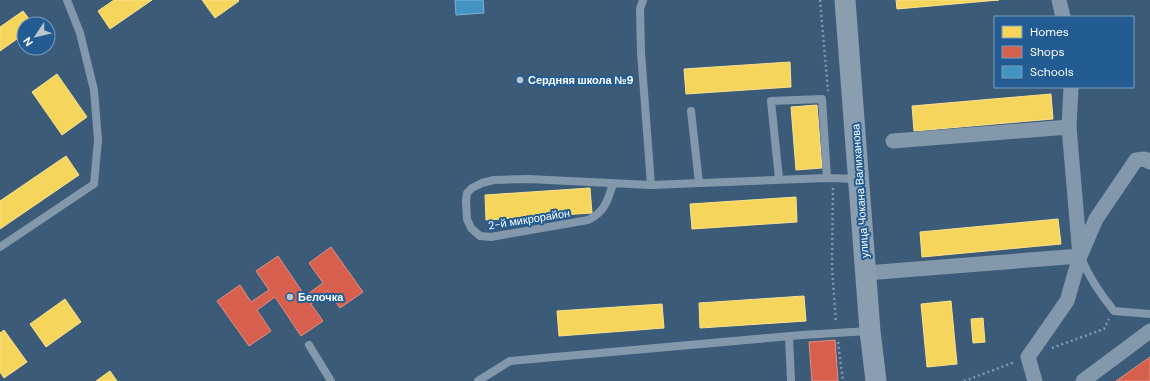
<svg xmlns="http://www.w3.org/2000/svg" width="1150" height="381" font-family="'DM Sans',sans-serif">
<rect width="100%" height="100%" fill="#3b5b79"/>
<g fill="#f6d55c" stroke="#f9e28d">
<path d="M 114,0 L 152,0 L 110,29 L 98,11 Z"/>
<path d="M 202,0 L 238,0 L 239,1 L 215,18 Z"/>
<path d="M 896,0 L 999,0 L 897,9 Z"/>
<path d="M 23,11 L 33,24 L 24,24 L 24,34 L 0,51 L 0,27 Z"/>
<path d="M 790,62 L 791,87 L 686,94 L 684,69 Z"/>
<path d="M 57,74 L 87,117 L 62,135 L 32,92 Z"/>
<path d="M 1051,94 L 1053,119 L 914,131 L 912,106 Z"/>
<path d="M 817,105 L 822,168 L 796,170 L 791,107 Z"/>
<path d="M 66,156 L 79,175 L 0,229 L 0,201 Z"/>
<path d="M 590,188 L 592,213 L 486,220 L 485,195 Z"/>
<path d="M 796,197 L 797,222 L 692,229 L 690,204 Z"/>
<path d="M 1058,219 L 1061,244 L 922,257 L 920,232 Z"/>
<path d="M 804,296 L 806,321 L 700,328 L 699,303 Z"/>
<path d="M 65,299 L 81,322 L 46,347 L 30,324 Z"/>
<path d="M 951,301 L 957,364 L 927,367 L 921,304 Z"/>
<path d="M 662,304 L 664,328 L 559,336 L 557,311 Z"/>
<path d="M 983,318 L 985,342 L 973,343 L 971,319 Z"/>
<path d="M 4,330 L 27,362 L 4,378 L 0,372 L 0,333 Z"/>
<path d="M 110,371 L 117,381 L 96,381 Z"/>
</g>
<g fill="#d6604d" stroke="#e29082">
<path d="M 331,247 L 363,292 L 340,308 L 328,291 L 311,304 L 323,321 L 301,336 L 275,297 L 257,310 L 271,331 L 249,346 L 217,301 L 240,285 L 251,302 L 269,290 L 256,271 L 278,256 L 305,296 L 323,283 L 309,263 Z"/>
<path d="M 835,340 L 838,381 L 812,381 L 809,342 Z"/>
<path d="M 1150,357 L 1150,381 L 1116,381 Z"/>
</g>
<path fill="#4393c3" stroke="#7bb3d5" d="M 455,0 L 483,0 L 484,13 L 456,15 Z"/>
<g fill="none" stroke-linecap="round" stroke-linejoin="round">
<g stroke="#8498ab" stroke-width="2.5" stroke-dasharray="2 3" stroke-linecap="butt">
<path d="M 820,0 L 828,91"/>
<path d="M 833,188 L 832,267 L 836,323"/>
<path d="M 838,342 L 843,381"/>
<path d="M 1052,348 L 1104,329 L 1109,319"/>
<path d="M 964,381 L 1015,362"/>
</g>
<g stroke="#8498ab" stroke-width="8">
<path d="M 643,0 L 640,9 L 641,52 L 651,185"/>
<path d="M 691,111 L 699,183"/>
<path d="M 779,179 L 771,101 L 822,99 L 827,178"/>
<path d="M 613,184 C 607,201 606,211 588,220 L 491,237 L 480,236 L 471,228 L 467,219 L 466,201 L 467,193 L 472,188 L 482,183 L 494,180 L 528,179 L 651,185 L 827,178 L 858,179"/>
<path d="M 0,247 L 94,184 L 98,140 L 94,90 L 80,33 L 67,0"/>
<path d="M 1081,258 C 1089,277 1101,295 1114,311 L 1150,314"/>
<path d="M 789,336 L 791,381"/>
<path d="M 309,345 L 331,381"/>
<path d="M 478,381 L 510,361 L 802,335 L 869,331"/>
</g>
<g stroke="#8498ab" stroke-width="15">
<path d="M 1059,0 L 1063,17"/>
<path d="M 893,141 L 1069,127"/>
<path d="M 866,273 L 1080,256 L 1096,219 L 1136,160 L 1145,159 L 1150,162"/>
<path d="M 1035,381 L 1028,357 L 1067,301 L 1080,256 L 1069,127 L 1071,87"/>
<path d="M 1083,381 L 1150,331"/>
</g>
<path stroke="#8b9eb0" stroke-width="21" d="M 845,0 L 870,331 L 876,381"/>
</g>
<g fill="#bac6d0" stroke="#225c92" stroke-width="1.5">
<circle cx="520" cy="80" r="4"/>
<circle cx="290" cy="297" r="4"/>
</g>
<g text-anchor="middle" stroke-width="4" stroke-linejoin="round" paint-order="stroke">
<g font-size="11" font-weight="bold" fill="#fff" stroke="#225c92" text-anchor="start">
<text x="528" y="84">Сердняя школа №9</text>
<text x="298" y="301">Белочка</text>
</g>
<g font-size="11" fill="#fff" stroke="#225c92">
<text transform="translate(860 191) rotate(-94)" y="4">улица Чокана Валиханова</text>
<text transform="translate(529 219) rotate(-9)" y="4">2-й микрорайон</text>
</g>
</g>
<rect x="994" y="16" width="140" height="72" fill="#225c92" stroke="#7a9dbe"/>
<rect x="1002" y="26" width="20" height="12" fill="#f6d55c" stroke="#7a9dbe"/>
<text x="1030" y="36" font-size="12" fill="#ffffff">Homes</text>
<rect x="1002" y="46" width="20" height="12" fill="#d6604d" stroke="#7a9dbe"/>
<text x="1030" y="56" font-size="12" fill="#ffffff">Shops</text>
<rect x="1002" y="66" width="20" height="12" fill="#4393c3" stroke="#7a9dbe"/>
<text x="1030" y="76" font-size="12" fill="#ffffff">Schools</text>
<g transform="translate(36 36) rotate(235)"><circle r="19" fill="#225c92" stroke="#7a9dbe"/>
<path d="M0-3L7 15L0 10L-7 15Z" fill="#bac6d0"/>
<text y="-6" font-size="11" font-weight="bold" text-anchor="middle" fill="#ffffff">N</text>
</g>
</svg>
